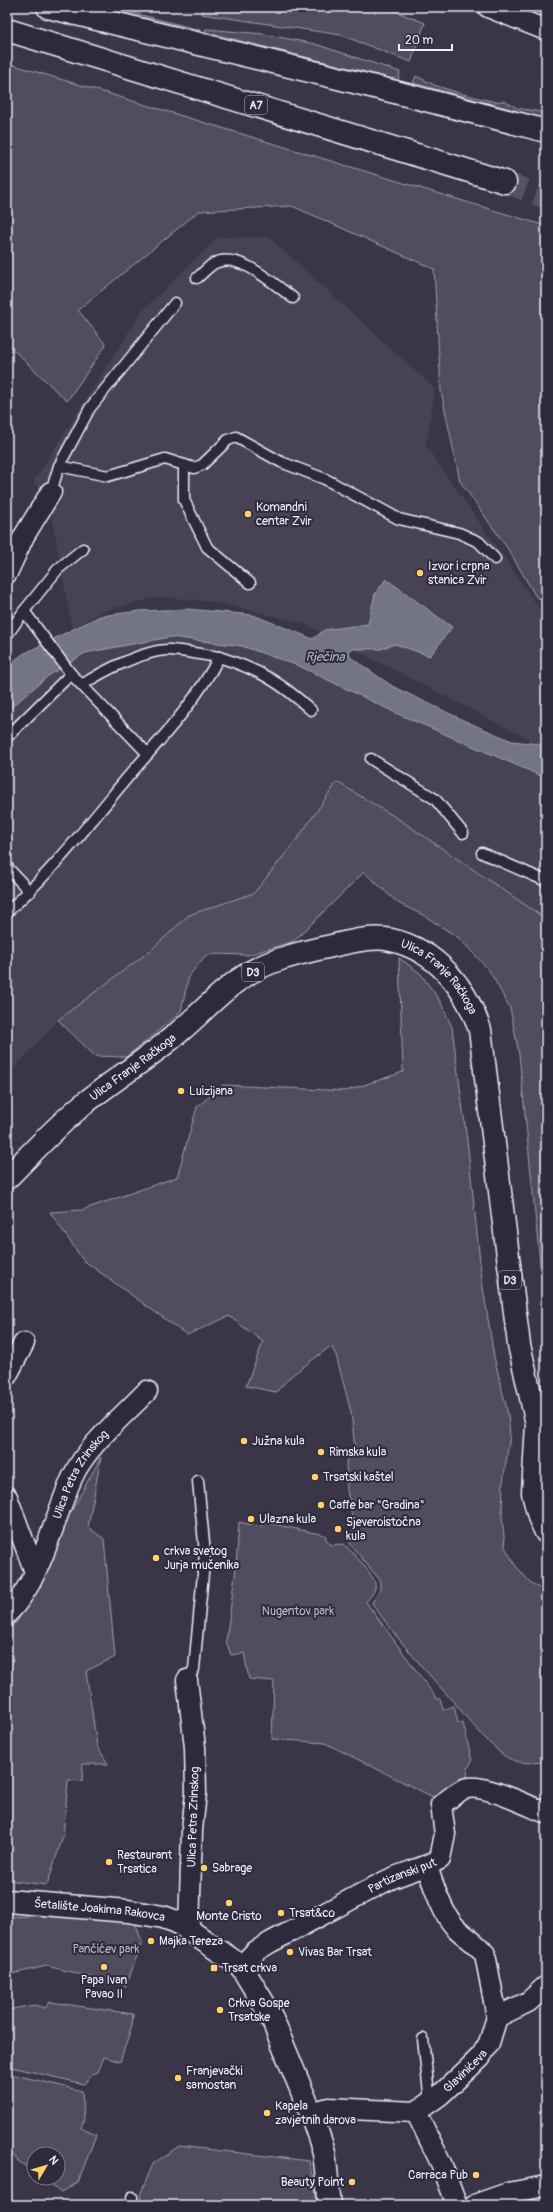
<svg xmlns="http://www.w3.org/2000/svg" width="553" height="2212" font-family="Pangolin,sans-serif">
<rect width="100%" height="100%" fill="#3a3648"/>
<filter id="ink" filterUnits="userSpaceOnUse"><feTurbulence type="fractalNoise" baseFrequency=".025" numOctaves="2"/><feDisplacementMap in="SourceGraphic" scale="8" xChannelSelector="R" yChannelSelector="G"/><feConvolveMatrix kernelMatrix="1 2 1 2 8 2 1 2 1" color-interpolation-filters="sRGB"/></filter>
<g filter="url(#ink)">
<g fill="#464354">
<path d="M 218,237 L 269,237 L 435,389 L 426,446 L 546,618 L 546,748 L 302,623 L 215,602 L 159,597 L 103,611 L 72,629 L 48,495 L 33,482 L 142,311 Z"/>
<path d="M 170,637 L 242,643 L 299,666 L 396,713 L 546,778 L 546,919 L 400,820 L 337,782 L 298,838 L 254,893 L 189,915 L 151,950 L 58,1020 L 7,1076 L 7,711 L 48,676 L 85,653 Z"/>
</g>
<g fill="#504e5f" stroke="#9ca0ac">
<path d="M 100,7 L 110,7 L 200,30 L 200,31 Z"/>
<path d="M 204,7 L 384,7 L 425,23 L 411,62 L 341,35 L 202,14 Z"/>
<path d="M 206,29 L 263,34 L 315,44 L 400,72 L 398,80 L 205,32 Z"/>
<path d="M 7,63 L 546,226 L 546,601 L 536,597 L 510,552 L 460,481 L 441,391 L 434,269 L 292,206 L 199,211 L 78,310 L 106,345 L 67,401 L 7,344 Z"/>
<path d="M 416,76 L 434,85 L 459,93 L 495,102 L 504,101 L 517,108 L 541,112 L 541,117 L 413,83 Z"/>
<path d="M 337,782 L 400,820 L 546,919 L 546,1299 L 540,1263 L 519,1054 L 510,1008 L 489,970 L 459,938 L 423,915 L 398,903 L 364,872 L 294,941 L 248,955 L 213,954 L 205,956 L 189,976 L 181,1011 L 175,1017 L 126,1057 L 95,1056 L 58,1020 L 151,950 L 189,915 L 254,893 L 298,838 Z"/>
<path d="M 399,958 L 420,973 L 440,1001 L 452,1027 L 468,1148 L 482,1281 L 494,1357 L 508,1414 L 510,1436 L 503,1482 L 502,1516 L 505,1547 L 515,1565 L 530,1582 L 546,1593 L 546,1762 C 534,1763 521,1764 510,1759 C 496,1753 467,1718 457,1706 C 427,1672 397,1640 372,1603 L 380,1590 L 380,1580 L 350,1544 L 354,1527 L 347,1490 L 346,1461 L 355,1450 L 354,1439 L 351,1412 L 336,1355 L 331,1346 L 291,1376 L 276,1392 L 246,1386 L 263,1342 L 229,1316 L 187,1335 L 83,1260 L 50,1212 L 82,1210 L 177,1177 L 197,1107 L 223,1085 L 346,1091 L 403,1072 Z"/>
<path d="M 101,1457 L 88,1527 L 104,1539 L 115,1657 L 86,1671 L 97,1746 L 108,1764 L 83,1764 L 82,1781 L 68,1780 L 63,1836 L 47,1885 L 7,1880 L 7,1629 L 17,1622 L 60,1532 Z"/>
<path d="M 239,1522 L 261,1527 L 263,1522 L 325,1535 L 327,1541 L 332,1545 L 344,1544 C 352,1553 378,1577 375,1588 C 374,1593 369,1598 366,1602 L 437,1699 L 440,1699 L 443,1710 L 454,1706 L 458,1723 L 463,1723 L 472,1761 L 467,1769 L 468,1782 L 433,1797 L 325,1743 L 272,1739 L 274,1681 L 249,1679 L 244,1653 L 231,1655 L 226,1641 L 236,1567 Z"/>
<path d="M 62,1915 L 135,1922 L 142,1942 L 126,1986 L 47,1966 L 7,1975 L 7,1917 Z"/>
<path d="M 50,2002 L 133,2014 L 132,2025 L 120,2062 L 104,2057 L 98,2072 L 92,2074 L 84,2084 L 7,2066 L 7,2010 L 34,2005 L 45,2008 Z"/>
<path d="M 7,2073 L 82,2091 L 84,2119 L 81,2128 L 96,2135 L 78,2182 L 61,2192 L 42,2178 L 58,2178 L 58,2154 L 34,2154 L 34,2172 L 18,2161 L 7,2148 Z"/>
<path d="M 179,2146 L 309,2161 L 318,2205 L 142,2205 L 140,2195 L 153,2164 Z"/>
</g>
<path fill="#737482" stroke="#a2a6b1" d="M 386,579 L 452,627 L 430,656 L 395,644 L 381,649 L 349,649 L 350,657 L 392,686 L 465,721 L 512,741 L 540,744 L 546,748 L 546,778 L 396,713 L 299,666 L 242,646 L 170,637 L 85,653 L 48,676 L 7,711 L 7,666 L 23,654 L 100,616 L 140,611 L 187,609 L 253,615 L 313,639 L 324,630 L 368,624 L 375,594 Z"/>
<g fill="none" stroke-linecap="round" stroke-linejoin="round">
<path stroke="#545262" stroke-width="22" stroke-dasharray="22 11" stroke-linecap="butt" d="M 505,182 L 546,198"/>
<defs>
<g id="service">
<path d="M 197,278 C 202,274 207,268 213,264 C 237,249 275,285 293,298"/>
<path d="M 184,465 L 184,500 L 207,547 L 250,583"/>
<path d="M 59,466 L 108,476 L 165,459 L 194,468 L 202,465 L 228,440 L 236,437 L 281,462 L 325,479 L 399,519 L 459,533 L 479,542 L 495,559"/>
<path d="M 51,492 L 59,466 L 90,408 L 175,303"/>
<path d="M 83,549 L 58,569 L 24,611 L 71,674 L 148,754"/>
<path d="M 7,635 L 24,611"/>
<path d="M 82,685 C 101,672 146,649 170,650 C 186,651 203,655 219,657"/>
<path d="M 7,737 L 71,674"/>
<path d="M 371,759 L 435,799 L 463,833"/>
<path d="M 482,853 L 546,881"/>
<path d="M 7,867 L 30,892"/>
<path d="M 7,912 C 52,872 89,824 127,778 C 160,740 196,702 219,657 C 259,670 279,681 311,710"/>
<path d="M 187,1680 L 194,1669 L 205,1553 L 198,1481"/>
<path d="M 423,2039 L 430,2102"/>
<path d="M 132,2197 L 133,2205"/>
</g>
<g id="minor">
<path d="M 488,7 L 546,30"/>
<path d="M 7,573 L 24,536 L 51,492"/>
<path d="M 7,1375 L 24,1343"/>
<path d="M 7,1497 L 35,1572"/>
<path id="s1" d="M 7,1614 C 43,1578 52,1521 73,1476 C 87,1446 123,1416 147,1391"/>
<path d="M 187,1680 L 195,1747 L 196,1793 L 192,1830 L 189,1930"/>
<path id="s2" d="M 241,1966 L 256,1951 L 271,1942 C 309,1922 347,1901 386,1881 C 404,1872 423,1869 440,1859 L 445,1834 L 441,1805 C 448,1800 456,1792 464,1789 C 481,1782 529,1806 546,1813"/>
<path d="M 497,2017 L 528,2002 L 546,1986"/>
<path d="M 416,2112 L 441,2163 L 457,2205"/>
<path id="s3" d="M 311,2113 L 328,2108 L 416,2112 L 440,2095 L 470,2067 L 481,2056 L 489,2043 L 497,2017 L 485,1954 C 477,1943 465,1937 455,1927 C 441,1911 434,1886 427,1867"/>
<path d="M 474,2205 L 508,2193 L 546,2186"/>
</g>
<g id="tertiary">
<path id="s4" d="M 7,1901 L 128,1911 L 163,1917 L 177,1922 L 241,1966 L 270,2014 L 311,2113 L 324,2152 L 330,2205"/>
</g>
<g id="primary">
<path id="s5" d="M 7,1178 C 32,1153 57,1125 85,1103 C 116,1078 149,1058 179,1032 C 201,1014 219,992 243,977 C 266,961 296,954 322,948 C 342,944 371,935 391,940 C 436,950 466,987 480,1030 L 519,1345 L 537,1424 L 533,1493 L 539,1517 L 546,1532"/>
</g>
<g id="trunk">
<path d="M 48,7 L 395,92 L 546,131"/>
<path d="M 7,30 L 505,182"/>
</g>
</defs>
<use href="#service" stroke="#e8f1f8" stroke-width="13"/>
<use href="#minor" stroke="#e8f1f8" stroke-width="23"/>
<use href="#tertiary" stroke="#e8f1f8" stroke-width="25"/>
<use href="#primary" stroke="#e8f1f8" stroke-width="25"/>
<use href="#trunk" stroke="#e8f1f8" stroke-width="25"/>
<use href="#service" stroke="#2f2a3d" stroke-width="10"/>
<use href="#minor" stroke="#2f2a3d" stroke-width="20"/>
<use href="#tertiary" stroke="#2f2a3d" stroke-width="22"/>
<use href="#primary" stroke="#2f2a3d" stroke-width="22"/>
<use href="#trunk" stroke="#2f2a3d" stroke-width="22"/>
</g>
</g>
<g fill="#ffd166" stroke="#2f2a3d" stroke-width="1.5">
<circle cx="248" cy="514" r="4"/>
<circle cx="420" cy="573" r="4"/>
<circle cx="181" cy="1091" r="4"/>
<circle cx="244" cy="1441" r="4"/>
<circle cx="321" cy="1452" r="4"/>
<circle cx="315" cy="1477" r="4"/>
<circle cx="321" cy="1505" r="4"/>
<circle cx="251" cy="1519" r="4"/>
<circle cx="338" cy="1529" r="4"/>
<circle cx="156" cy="1558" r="4"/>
<circle cx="109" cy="1862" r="4"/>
<circle cx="204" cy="1868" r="4"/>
<circle cx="229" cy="1903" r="4"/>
<circle cx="281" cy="1913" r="4"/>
<circle cx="151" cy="1941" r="4"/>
<circle cx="290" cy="1952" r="4"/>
<circle cx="104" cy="1967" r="4"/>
<rect x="210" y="1964" width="8" height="8" rx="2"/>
<circle cx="220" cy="2010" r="4"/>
<circle cx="178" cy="2078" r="4"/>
<circle cx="267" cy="2113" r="4"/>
<circle cx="476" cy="2175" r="4"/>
<circle cx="352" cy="2182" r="4"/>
</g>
<g text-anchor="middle" stroke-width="4" stroke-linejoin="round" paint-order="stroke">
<g fill="#2f2a3d" stroke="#b0b5c0" stroke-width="1">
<rect x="245" y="96" width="22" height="18" rx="3"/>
<rect x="242" y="963" width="22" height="18" rx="3"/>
<rect x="499" y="1271" width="22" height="18" rx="3"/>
</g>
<g font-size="11" font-weight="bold" fill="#e8f1f8">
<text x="256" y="109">A7</text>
<text x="253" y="976">D3</text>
<text x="510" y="1284">D3</text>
</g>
<g font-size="12" fill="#e8f1f8" stroke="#2f2a3d" text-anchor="start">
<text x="256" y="511">Komandni<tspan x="256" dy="14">centar Zvir</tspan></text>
<text x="428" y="570">Izvor i crpna<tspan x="428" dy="14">stanica Zvir</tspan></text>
<text x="189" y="1095">Luizijana</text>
<text x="252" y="1445">Južna kula</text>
<text x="329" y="1456">Rimska kula</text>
<text x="323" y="1481">Trsatski kaštel</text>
<text x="329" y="1509">Caffe bar "Gradina"</text>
<text x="259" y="1523">Ulazna kula</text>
<text x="346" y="1526">Sjeveroistočna<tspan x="346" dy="14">kula</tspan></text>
<text x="164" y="1555">crkva svetog<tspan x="164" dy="14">Jurja mučenika</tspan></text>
<text x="117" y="1859">Restaurant<tspan x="117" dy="14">Trsatica</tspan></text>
<text x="212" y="1872">Sabrage</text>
<text x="289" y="1917">Trsat&amp;co</text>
<text x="229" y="1920" text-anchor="middle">Monte Cristo</text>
<text x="159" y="1945">Majka Tereza</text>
<text x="298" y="1956">Vivas Bar Trsat</text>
<text x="222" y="1972">Trsat crkva</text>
<text x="104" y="1984" text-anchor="middle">Papa Ivan<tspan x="104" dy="14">Pavao II</tspan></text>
<text x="228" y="2007">Crkva Gospe<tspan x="228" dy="14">Trsatske</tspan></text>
<text x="186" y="2075">Franjevački<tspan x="186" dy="14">samostan</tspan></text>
<text x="275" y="2110">Kapela<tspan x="275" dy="14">zavjetnih darova</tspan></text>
<text x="468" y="2179" text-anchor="end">Carraca Pub</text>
<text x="344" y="2186" text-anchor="end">Beauty Point</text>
</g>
<g font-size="12" fill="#e8f1f8" stroke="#2f2a3d">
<text dy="4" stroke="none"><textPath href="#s5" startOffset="528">Ulica Franje Račkoga</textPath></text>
<text dy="4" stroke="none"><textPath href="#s5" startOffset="168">Ulica Franje Račkoga</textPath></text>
<text dy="4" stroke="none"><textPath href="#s1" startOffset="159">Ulica Petra Zrinskog</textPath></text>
<text transform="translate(193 1817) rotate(-88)" y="4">Ulica Petra Zrinskog</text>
<text dy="4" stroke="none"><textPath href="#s2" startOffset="186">Partizanski put</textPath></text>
<text dy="4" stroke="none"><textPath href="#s4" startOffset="93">Šetalište Joakima Rakovca</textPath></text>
<text dy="4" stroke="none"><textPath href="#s3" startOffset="170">Glavinićeva</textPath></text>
</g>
<g font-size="12" fill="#b3b8c2" stroke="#2f2a3d">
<text x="298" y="1615">Nugentov park</text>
<text x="106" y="1953">Pančićev park</text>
</g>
<g font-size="13" font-style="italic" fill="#aeb2bd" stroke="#2f2a3d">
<text x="325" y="661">Rječina</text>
</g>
</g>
<rect width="553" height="2212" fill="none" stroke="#2f2a3d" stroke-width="24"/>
<rect x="12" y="12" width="529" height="2188" fill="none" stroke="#e8f1f8" stroke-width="1.5" filter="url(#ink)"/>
<g transform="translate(46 2166) rotate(52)"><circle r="19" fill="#2f2a3d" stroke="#797a88"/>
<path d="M0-3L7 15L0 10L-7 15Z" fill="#ffd166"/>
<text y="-6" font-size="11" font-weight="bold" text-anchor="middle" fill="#e8f1f8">N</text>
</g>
<path d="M399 44v6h53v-6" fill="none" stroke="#e8f1f8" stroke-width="2"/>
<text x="405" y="44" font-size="12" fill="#e8f1f8" stroke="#2f2a3d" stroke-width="3" paint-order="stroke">20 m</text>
</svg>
